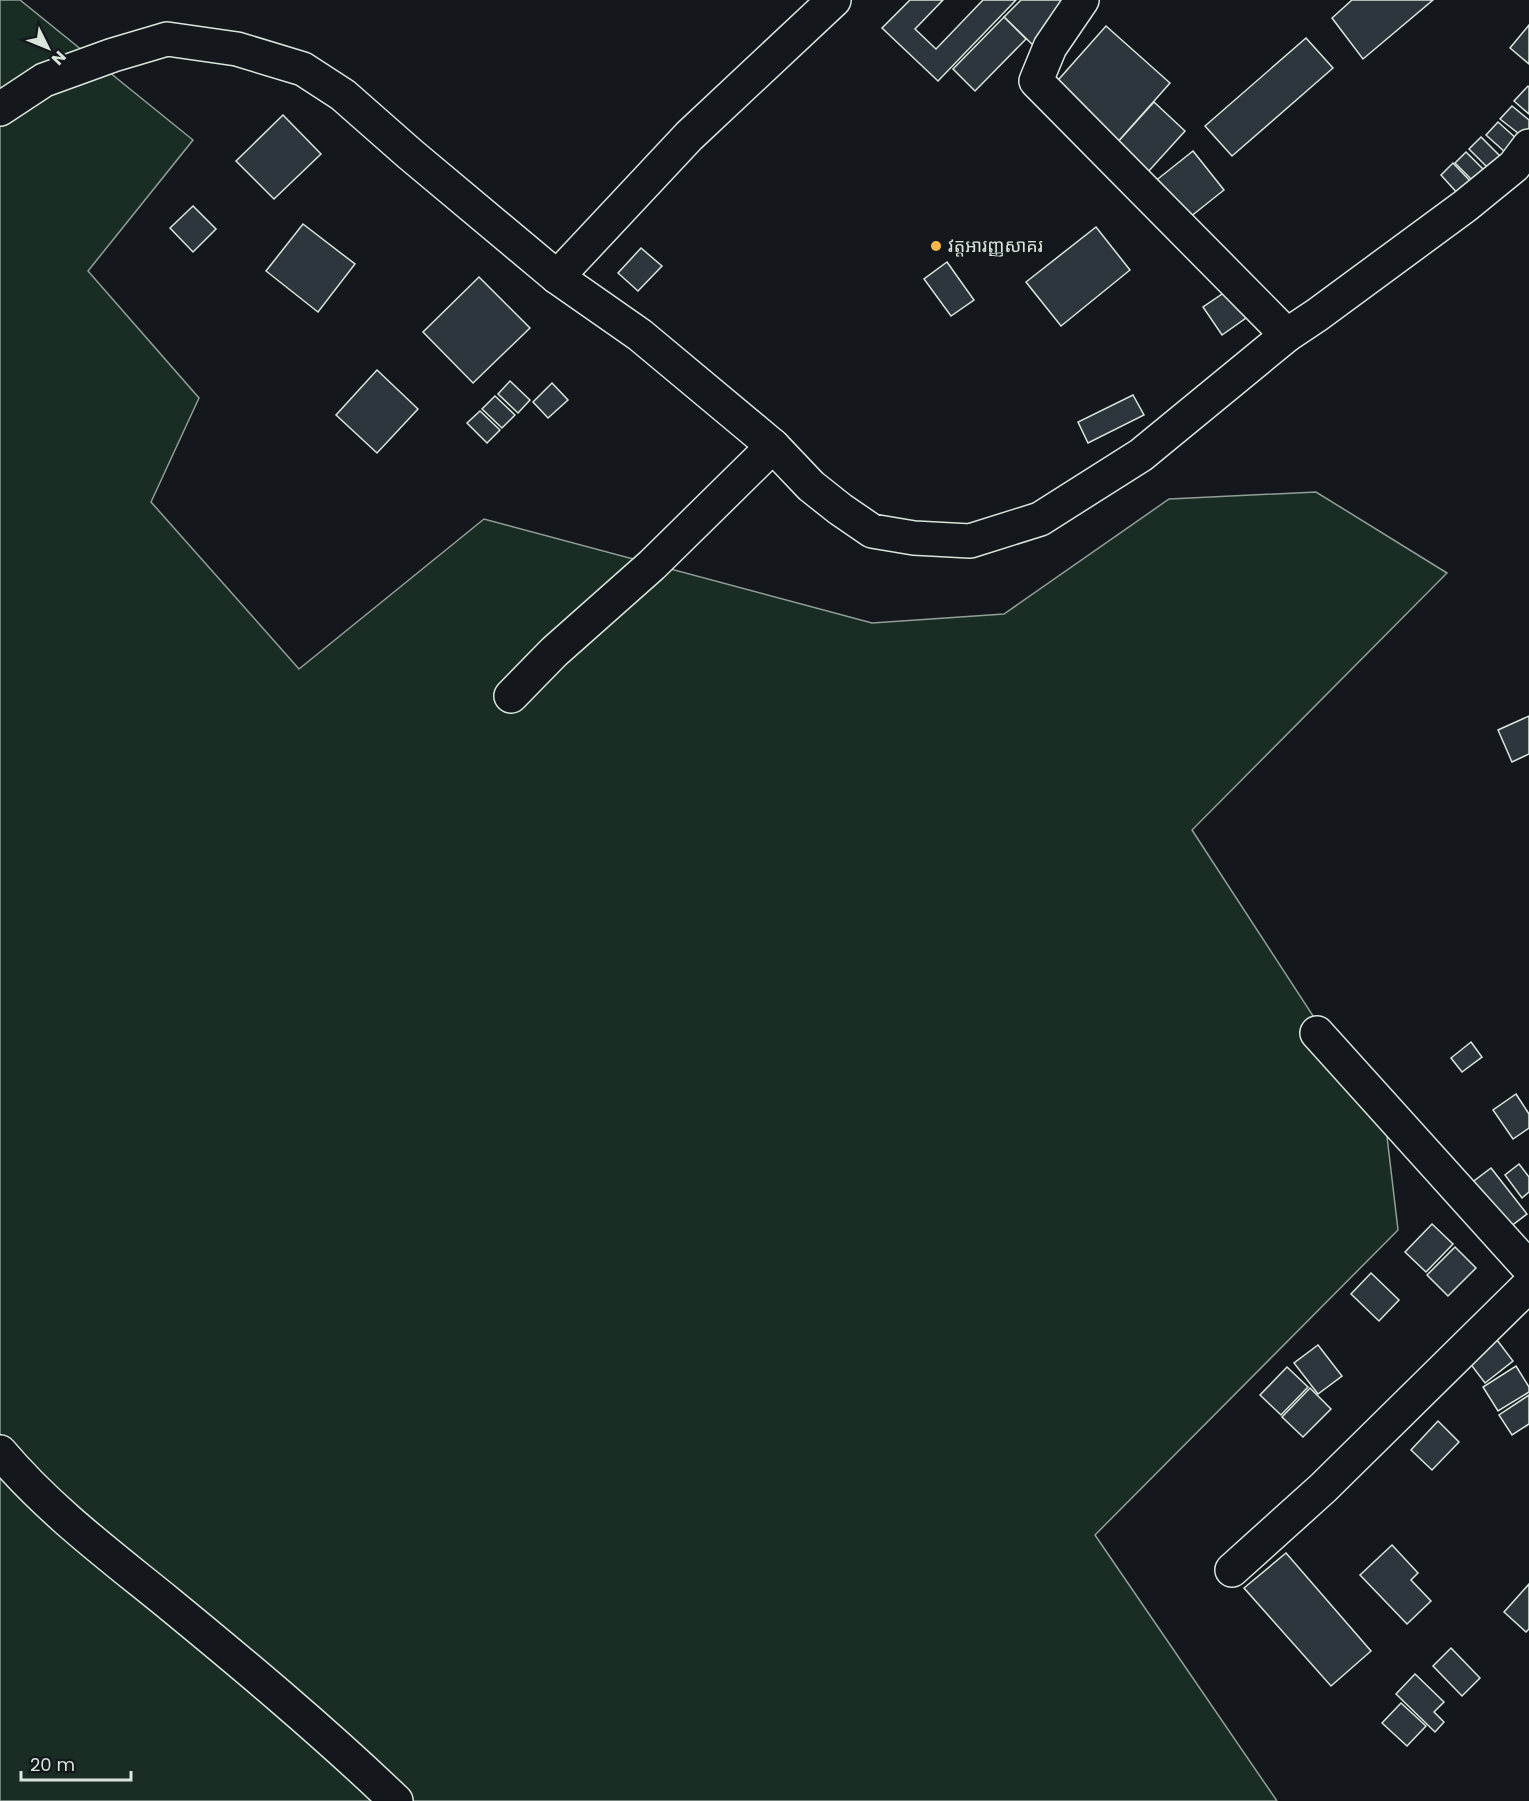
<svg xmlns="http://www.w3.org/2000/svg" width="1529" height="1801" font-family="Poppins,'Noto Sans Khmer',sans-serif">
<rect width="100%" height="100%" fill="#14181c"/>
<path fill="#1a2d24" stroke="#939e99" stroke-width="1.5" d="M 0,0 L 20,0 L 193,140 L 88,271 L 199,398 L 151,502 L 299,669 L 484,519 L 872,623 L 1004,614 L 1169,499 L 1316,492 L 1447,573 L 1192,830 L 1386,1128 L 1398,1230 L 1095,1535 L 1277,1801 L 0,1801 Z"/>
<g fill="#2c363c" stroke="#d8e6dc" stroke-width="1.5">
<path d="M 910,0 L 943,0 L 915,29 L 936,49 L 983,0 L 1016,0 L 938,81 L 882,28 Z"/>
<path d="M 1021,0 L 1078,0 L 1035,47 L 1004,17 Z"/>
<path d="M 1352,0 L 1433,0 L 1363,59 L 1332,18 Z"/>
<path d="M 1004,17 L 1026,39 L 975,91 L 953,69 Z"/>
<path d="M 1529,25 L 1529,64 L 1510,48 Z"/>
<path d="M 1106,26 L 1170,83 L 1116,144 L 1052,87 Z"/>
<path d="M 1306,38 L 1333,68 L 1232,156 L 1205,126 Z"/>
<path d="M 1528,86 L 1529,87 L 1529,114 L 1514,101 Z"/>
<path d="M 1154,102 L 1185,131 L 1147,173 L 1116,144 Z"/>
<path d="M 1512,106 L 1529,120 L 1529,129 L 1523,137 L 1500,119 Z"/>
<path d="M 283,115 L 321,154 L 274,199 L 236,161 Z"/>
<path d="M 1498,122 L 1518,140 L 1506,153 L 1486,135 Z"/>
<path d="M 1481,137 L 1500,156 L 1488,168 L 1469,149 Z"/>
<path d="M 1193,151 L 1224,190 L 1185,221 L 1154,182 Z"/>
<path d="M 1466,152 L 1485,171 L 1474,182 L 1455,163 Z"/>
<path d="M 1453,163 L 1472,183 L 1459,195 L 1441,175 Z"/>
<path d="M 193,206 L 216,229 L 193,252 L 170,228 Z"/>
<path d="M 303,224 L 355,264 L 318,312 L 266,271 Z"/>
<path d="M 1096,227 L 1130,270 L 1061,326 L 1026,282 Z"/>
<path d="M 641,248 L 662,266 L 638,291 L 618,273 Z"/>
<path d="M 947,262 L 974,300 L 951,316 L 924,279 Z"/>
<path d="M 479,277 L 530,328 L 473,383 L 423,332 Z"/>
<path d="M 1234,286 L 1253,313 L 1222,335 L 1203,307 Z"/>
<path d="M 377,370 L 418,409 L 377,453 L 336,415 Z"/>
<path d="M 510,381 L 530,400 L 518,413 L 498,394 Z"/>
<path d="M 552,383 L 568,400 L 548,418 L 533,402 Z"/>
<path d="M 1133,395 L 1144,415 L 1088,443 L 1078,422 Z"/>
<path d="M 495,396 L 515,415 L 502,428 L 482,409 Z"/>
<path d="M 480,411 L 500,430 L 487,443 L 467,423 Z"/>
<path d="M 1529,716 L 1529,754 L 1512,762 L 1498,730 Z"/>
<path d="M 1471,1042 L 1482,1057 L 1462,1072 L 1451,1058 Z"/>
<path d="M 1516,1094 L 1529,1114 L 1529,1128 L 1513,1139 L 1493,1110 Z"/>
<path d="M 1519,1164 L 1529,1177 L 1529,1192 L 1522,1198 L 1505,1175 Z"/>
<path d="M 1491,1168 L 1527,1214 L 1506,1230 L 1470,1184 Z"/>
<path d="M 1432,1224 L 1453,1244 L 1426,1272 L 1405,1252 Z"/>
<path d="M 1455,1247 L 1476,1268 L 1448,1296 L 1427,1275 Z"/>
<path d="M 1371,1273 L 1399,1300 L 1379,1321 L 1351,1294 Z"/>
<path d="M 1497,1340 L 1513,1361 L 1485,1383 L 1469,1362 Z"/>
<path d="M 1318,1345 L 1342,1376 L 1318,1394 L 1294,1363 Z"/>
<path d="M 1516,1366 L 1529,1387 L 1529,1392 L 1498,1411 L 1483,1387 Z"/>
<path d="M 1287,1367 L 1308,1387 L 1281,1415 L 1260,1395 Z"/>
<path d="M 1310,1388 L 1331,1409 L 1303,1437 L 1282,1417 Z"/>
<path d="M 1529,1395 L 1529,1424 L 1512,1435 L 1499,1415 Z"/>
<path d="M 1438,1421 L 1459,1442 L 1432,1470 L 1411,1450 Z"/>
<path d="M 1392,1545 L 1418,1573 L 1411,1580 L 1431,1601 L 1407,1624 L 1360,1575 Z"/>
<path d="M 1286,1553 L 1371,1651 L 1331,1686 L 1244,1588 Z"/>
<path d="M 1529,1584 L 1529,1629 L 1526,1632 L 1504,1612 Z"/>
<path d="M 1451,1648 L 1480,1678 L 1462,1696 L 1433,1666 Z"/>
<path d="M 1415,1674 L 1444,1702 L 1434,1712 L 1444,1722 L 1435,1732 L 1396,1694 Z"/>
<path d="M 1401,1703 L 1426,1726 L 1407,1746 L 1382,1723 Z"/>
</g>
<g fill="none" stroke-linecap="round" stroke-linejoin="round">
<defs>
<g id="minor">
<path d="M 1082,0 L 1050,47 L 1036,81 L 1287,335"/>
<path d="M 0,109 L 44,80 L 113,55 L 167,39 L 237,49 L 303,69 L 343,95 L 410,154 L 557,277 L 640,335 L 773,446 L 811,486 L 840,509 L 872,531 L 914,538 L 970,541 L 1040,519 L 1141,455 L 1287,335 L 1317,315 L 1465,206 L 1514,166 L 1529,146"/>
<path d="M 557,277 L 689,136 L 834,0"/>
<path d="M 511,696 L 554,652 L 652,565 L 773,446"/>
<path d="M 1317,1033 L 1529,1268"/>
<path d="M 0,1452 C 48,1509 108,1554 166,1601 C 244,1665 323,1731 396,1801"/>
<path d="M 1232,1570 L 1323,1488 L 1529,1285"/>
</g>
</defs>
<use href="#minor" stroke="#d8e6dc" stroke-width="36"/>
<use href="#minor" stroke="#14181c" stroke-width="33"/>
</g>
<circle fill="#ffb74d" stroke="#14181c" stroke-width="2" cx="936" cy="246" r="6"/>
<g text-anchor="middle" stroke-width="4.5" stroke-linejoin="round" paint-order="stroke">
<g font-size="18" fill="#d8e6dc" stroke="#14181c" text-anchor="start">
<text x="948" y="252">វត្តអារញ្ញសាគរ</text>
</g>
</g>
<g transform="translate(48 48) rotate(133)" stroke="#14181c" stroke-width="4.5" paint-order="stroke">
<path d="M0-4.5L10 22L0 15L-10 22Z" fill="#d8e6dc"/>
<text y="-9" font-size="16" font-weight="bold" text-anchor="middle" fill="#d8e6dc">N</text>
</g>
<path d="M21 1771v9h110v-9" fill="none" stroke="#d8e6dc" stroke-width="3"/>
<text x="30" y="1771" font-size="18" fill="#d8e6dc" stroke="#14181c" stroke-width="4.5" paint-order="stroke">20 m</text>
</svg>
